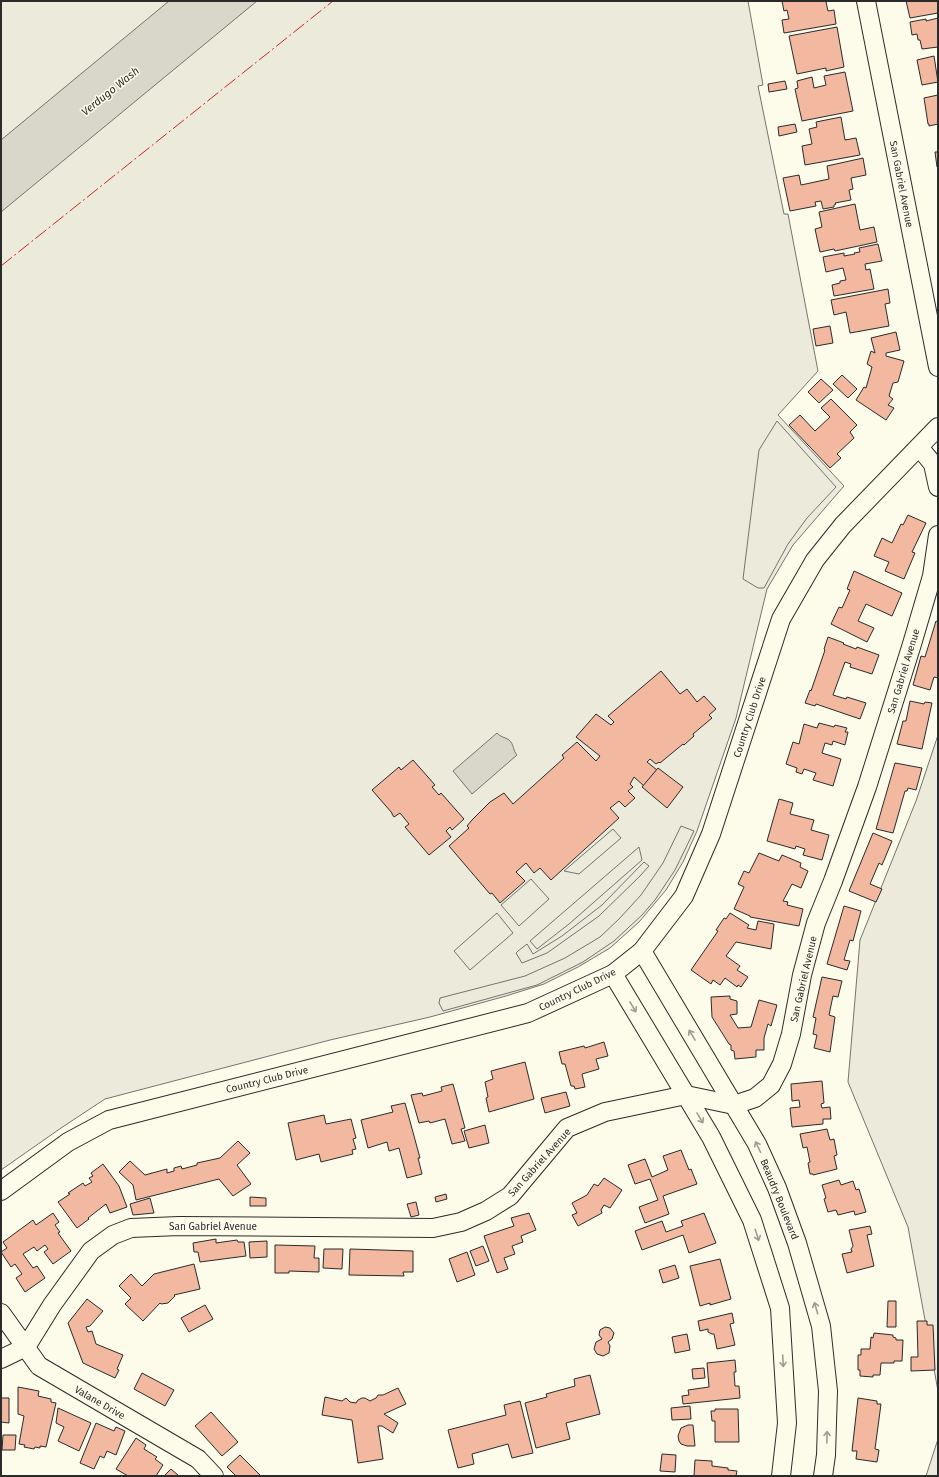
<svg xmlns="http://www.w3.org/2000/svg" width="939" height="1477" font-family="'Fira Sans',sans-serif">
<rect width="100%" height="100%" fill="#fdfbea"/>
<g fill="#ecebdb" stroke="#74746e">
<path d="M 1,1 L 748,1 L 763,85 L 758,86 L 784,214 L 788,214 L 818,371 L 778,415 L 844,486 L 793,545 L 767,589 L 736,718 L 697,831 L 683,862 L 666,890 L 639,922 L 610,948 L 578,967 L 544,984 L 506,996 L 430,1017 L 330,1040 L 105,1099 L 61,1128 L 1,1170 Z"/>
<path d="M 938,735 L 938,1391 L 908,1227 L 848,1082 L 860,940 L 916,801 Z"/>
<path d="M 938,1439 L 938,1476 L 926,1476 Z"/>
</g>
<g fill="#eceadb" stroke="#74746e">
<path d="M 777,421 L 836,487 L 807,518 L 788,544 L 764,588 L 758,588 L 743,579 L 759,450 Z"/>
<path d="M 681,826 L 694,831 L 675,870 L 655,900 L 642,915 L 614,941 L 583,962 L 537,985 L 443,1011 L 439,1003 L 440,998 L 525,976 L 565,958 L 600,937 L 619,919 L 641,895 L 663,863 Z"/>
<path d="M 613,829 L 621,838 L 579,874 L 564,871 Z"/>
<path d="M 639,847 L 642,860 L 569,924 L 537,949 L 530,941 Z"/>
<path d="M 644,862 L 649,866 L 640,876 L 599,916 L 547,953 L 522,963 L 516,953 L 518,951 L 527,944 L 533,954 L 562,936 L 602,905 Z"/>
<path d="M 531,879 L 549,899 L 519,926 L 501,905 Z"/>
<path d="M 497,913 L 513,933 L 470,970 L 454,951 Z"/>
</g>
<g fill="#d8d7c9" stroke="#74746e">
<path d="M 169,1 L 257,1 L 1,212 L 1,140 Z"/>
<path d="M 497,733 C 500,737 505,737 509,740 C 514,744 513,751 517,755 L 472,794 L 453,771 Z"/>
</g>
<g fill="#f2b8a0" stroke="#2b2b2b">
<path d="M 782,1 L 829,1 L 826,2 L 828,11 L 834,10 L 836,24 L 784,33 L 782,20 L 789,19 L 787,10 L 784,11 Z"/>
<path d="M 906,1 L 938,1 L 938,13 L 910,18 Z"/>
<path d="M 938,18 L 938,47 L 922,49 L 920,40 L 918,40 L 917,34 L 912,35 L 910,22 L 926,19 L 926,21 Z"/>
<path d="M 837,27 L 844,67 L 826,71 L 826,68 L 797,74 L 789,36 Z"/>
<path d="M 934,56 L 938,82 L 922,85 L 917,60 Z"/>
<path d="M 845,72 L 853,111 L 802,121 L 795,89 L 798,88 L 797,81 L 812,77 L 814,88 L 826,85 L 824,76 Z"/>
<path d="M 785,81 L 787,89 L 769,92 L 768,84 Z"/>
<path d="M 938,95 L 938,124 L 929,126 L 929,124 L 928,124 L 924,98 Z"/>
<path d="M 841,117 L 845,140 L 856,138 L 860,155 L 805,165 L 802,146 L 812,144 L 809,129 L 817,127 L 816,122 Z"/>
<path d="M 795,124 L 797,132 L 779,136 L 778,127 Z"/>
<path d="M 935,152 L 938,152 L 938,167 L 937,167 Z"/>
<path d="M 863,158 L 866,175 L 851,178 L 853,189 L 849,190 L 851,200 L 835,203 L 836,204 L 834,205 L 834,207 L 823,209 L 821,201 L 815,202 L 816,206 L 790,211 L 783,178 L 799,175 L 801,185 L 829,179 L 827,166 Z"/>
<path d="M 855,204 L 860,230 L 874,227 L 877,242 L 835,251 L 834,249 L 820,252 L 815,229 L 822,227 L 819,212 Z"/>
<path d="M 878,244 L 882,261 L 865,264 L 866,270 L 870,269 L 874,289 L 834,296 L 832,285 L 840,283 L 840,281 L 846,280 L 843,268 L 826,272 L 823,257 L 844,253 L 844,256 L 855,254 L 854,253 L 860,252 L 859,248 Z"/>
<path d="M 888,289 L 890,303 L 885,304 L 889,326 L 850,333 L 846,312 L 834,315 L 831,300 Z"/>
<path d="M 830,326 L 833,343 L 816,346 L 813,329 Z"/>
<path d="M 896,332 L 900,350 L 886,353 L 886,356 L 904,361 L 898,382 L 893,383 L 889,396 L 893,399 L 888,405 L 894,408 L 886,420 L 856,400 L 864,387 L 866,388 L 872,367 L 867,364 L 871,351 L 875,353 L 871,338 Z"/>
<path d="M 842,375 L 857,389 L 848,398 L 833,384 Z"/>
<path d="M 821,379 L 833,390 L 819,403 L 808,392 Z"/>
<path d="M 831,399 L 857,425 L 850,432 L 854,438 L 837,454 L 841,458 L 830,468 L 789,425 L 800,415 L 815,431 L 830,417 L 821,408 Z"/>
<path d="M 908,515 L 926,523 L 912,552 L 915,553 L 904,579 L 885,571 L 889,562 L 874,556 L 882,538 L 892,543 L 901,524 L 903,525 Z"/>
<path d="M 854,571 L 902,593 L 892,616 L 866,604 L 858,621 L 874,628 L 867,642 L 831,624 L 839,607 L 842,608 L 850,590 L 847,589 Z"/>
<path d="M 936,621 L 938,622 L 938,678 L 934,677 L 930,690 L 913,685 L 921,656 L 925,657 Z"/>
<path d="M 828,637 L 844,643 L 843,644 L 856,649 L 857,647 L 879,655 L 872,674 L 850,667 L 851,664 L 845,662 L 833,695 L 846,699 L 847,697 L 866,703 L 860,719 L 816,704 L 815,706 L 805,703 L 810,690 L 811,691 L 825,650 L 824,649 Z"/>
<path d="M 661,671 L 680,694 L 687,689 L 697,702 L 704,696 L 716,709 L 709,715 L 712,718 L 693,734 L 694,736 L 684,745 L 683,744 L 660,763 L 659,762 L 656,764 L 650,759 L 647,762 L 657,770 L 644,786 L 634,777 L 630,784 L 633,787 L 628,791 L 635,798 L 625,807 L 619,801 L 610,808 L 619,818 L 551,880 L 540,868 L 534,873 L 526,863 L 516,872 L 525,881 L 500,903 L 492,893 L 490,894 L 449,846 L 469,828 L 467,826 L 472,820 L 490,802 L 504,793 L 513,804 L 564,758 L 562,755 L 577,742 L 596,761 L 600,756 L 576,737 L 596,714 L 611,725 L 614,722 L 608,716 Z"/>
<path d="M 910,701 L 924,704 L 925,702 L 932,703 L 922,749 L 897,744 L 903,721 L 906,721 Z"/>
<path d="M 819,723 L 834,727 L 835,725 L 847,728 L 845,732 L 848,732 L 845,745 L 833,741 L 832,745 L 825,743 L 822,753 L 841,759 L 833,786 L 813,780 L 816,773 L 804,769 L 802,774 L 796,772 L 797,768 L 786,764 L 793,742 L 799,744 L 804,724 L 817,728 Z"/>
<path d="M 413,760 L 435,785 L 432,787 L 439,795 L 441,793 L 464,819 L 452,830 L 450,827 L 446,831 L 451,837 L 429,855 L 405,827 L 409,824 L 400,813 L 394,817 L 392,814 L 392,813 L 372,790 L 399,767 L 401,770 Z"/>
<path d="M 895,763 L 922,768 L 916,790 L 908,788 L 907,791 L 905,791 L 893,833 L 876,829 Z"/>
<path d="M 658,768 L 683,787 L 667,808 L 642,787 Z"/>
<path d="M 779,799 L 793,803 L 790,814 L 814,820 L 811,830 L 829,835 L 822,860 L 803,855 L 805,849 L 796,846 L 795,849 L 767,841 Z"/>
<path d="M 873,833 L 892,841 L 882,865 L 879,863 L 870,884 L 882,889 L 876,902 L 849,891 Z"/>
<path d="M 759,853 L 779,861 L 782,855 L 801,863 L 800,867 L 808,871 L 801,888 L 792,884 L 783,901 L 788,902 L 787,905 L 803,909 L 799,926 L 750,917 L 750,916 L 734,909 L 744,887 L 738,884 L 744,871 L 749,873 Z"/>
<path d="M 844,906 L 861,911 L 853,941 L 850,940 L 844,960 L 850,961 L 847,970 L 827,964 Z"/>
<path d="M 730,913 L 749,925 L 747,928 L 756,930 L 758,921 L 774,924 L 771,949 L 736,942 L 726,956 L 740,966 L 737,970 L 748,977 L 741,987 L 738,985 L 737,987 L 725,978 L 720,985 L 713,980 L 711,984 L 691,970 L 718,931 L 716,930 L 724,918 L 726,919 Z"/>
<path d="M 822,977 L 842,981 L 838,997 L 833,996 L 829,1015 L 835,1017 L 830,1052 L 814,1048 L 817,1035 L 813,1034 L 816,1018 L 813,1017 Z"/>
<path d="M 730,996 L 730,999 L 737,1001 L 737,1014 L 730,1015 L 738,1028 L 751,1027 L 759,1000 L 777,1005 L 771,1026 L 768,1024 L 764,1038 L 764,1050 L 756,1050 L 756,1057 L 735,1059 L 734,1051 L 731,1050 L 731,1045 L 729,1044 L 712,1017 L 711,997 Z"/>
<path d="M 604,1042 L 608,1056 L 596,1059 L 599,1069 L 582,1074 L 585,1087 L 575,1089 L 574,1086 L 571,1086 L 565,1064 L 562,1064 L 559,1052 L 584,1046 L 585,1048 Z"/>
<path d="M 525,1062 L 534,1099 L 489,1112 L 486,1098 L 488,1097 L 485,1082 L 493,1079 L 491,1071 Z"/>
<path d="M 822,1081 L 824,1103 L 821,1104 L 822,1108 L 830,1107 L 831,1119 L 823,1119 L 823,1124 L 792,1127 L 790,1108 L 800,1107 L 799,1100 L 792,1101 L 791,1084 Z"/>
<path d="M 453,1084 L 465,1128 L 461,1129 L 465,1141 L 452,1144 L 445,1119 L 430,1123 L 429,1121 L 419,1123 L 411,1095 L 422,1093 L 423,1096 L 442,1091 L 441,1087 Z"/>
<path d="M 566,1092 L 570,1106 L 545,1113 L 541,1098 Z"/>
<path d="M 405,1103 L 420,1158 L 418,1158 L 422,1174 L 407,1178 L 399,1148 L 389,1151 L 387,1142 L 368,1148 L 361,1120 L 393,1112 L 391,1106 Z"/>
<path d="M 324,1115 L 326,1124 L 351,1119 L 356,1138 L 353,1139 L 356,1149 L 352,1150 L 353,1154 L 321,1162 L 319,1154 L 296,1160 L 288,1123 Z"/>
<path d="M 485,1125 L 489,1143 L 469,1148 L 464,1131 Z"/>
<path d="M 827,1129 L 830,1140 L 834,1139 L 837,1155 L 834,1156 L 837,1169 L 813,1175 L 813,1174 L 810,1174 L 808,1163 L 810,1162 L 807,1147 L 803,1148 L 800,1134 Z"/>
<path d="M 238,1141 L 250,1153 L 237,1165 L 251,1184 L 233,1196 L 219,1179 L 136,1200 L 133,1185 L 119,1172 L 130,1161 L 145,1175 L 167,1169 L 167,1173 L 174,1171 L 174,1168 L 181,1166 L 182,1169 L 197,1165 L 197,1163 L 220,1158 Z"/>
<path d="M 681,1150 L 689,1170 L 691,1169 L 697,1184 L 663,1196 L 669,1214 L 645,1223 L 639,1207 L 658,1200 L 650,1179 L 635,1184 L 628,1165 L 645,1159 L 652,1177 L 668,1170 L 663,1156 Z"/>
<path d="M 103,1164 L 119,1186 L 127,1207 L 110,1213 L 106,1204 L 88,1218 L 89,1219 L 77,1228 L 58,1202 L 70,1194 L 68,1193 L 83,1183 L 85,1186 L 92,1182 L 89,1178 L 93,1176 L 91,1173 Z"/>
<path d="M 604,1178 L 622,1190 L 610,1208 L 604,1205 L 601,1210 L 602,1213 L 578,1226 L 572,1215 L 577,1213 L 572,1203 L 587,1195 L 594,1184 L 598,1186 Z"/>
<path d="M 839,1180 L 841,1185 L 853,1181 L 856,1190 L 859,1189 L 866,1212 L 855,1215 L 854,1211 L 838,1215 L 836,1210 L 828,1212 L 824,1199 L 826,1198 L 822,1185 Z"/>
<path d="M 446,1194 L 447,1199 L 436,1202 L 435,1197 Z"/>
<path d="M 250,1197 L 266,1198 L 266,1206 L 250,1206 Z"/>
<path d="M 150,1198 L 154,1213 L 133,1215 L 130,1204 Z"/>
<path d="M 416,1202 L 419,1215 L 411,1217 L 407,1204 Z"/>
<path d="M 53,1213 L 59,1222 L 55,1225 L 60,1232 L 58,1233 L 71,1251 L 53,1264 L 44,1252 L 48,1249 L 45,1245 L 37,1251 L 34,1247 L 23,1254 L 33,1268 L 37,1266 L 45,1278 L 25,1292 L 16,1278 L 22,1274 L 15,1264 L 11,1267 L 1,1252 L 7,1248 L 3,1242 L 33,1220 L 36,1225 Z"/>
<path d="M 529,1213 L 536,1230 L 521,1236 L 523,1242 L 512,1246 L 515,1254 L 504,1258 L 508,1269 L 497,1273 L 484,1236 L 514,1226 L 511,1218 Z"/>
<path d="M 704,1213 L 716,1243 L 689,1253 L 683,1235 L 642,1250 L 635,1231 L 662,1221 L 666,1232 L 683,1226 L 681,1221 Z"/>
<path d="M 870,1226 L 872,1234 L 867,1235 L 874,1266 L 847,1273 L 842,1254 L 852,1252 L 851,1249 L 853,1246 L 849,1230 Z"/>
<path d="M 216,1239 L 216,1243 L 237,1240 L 238,1242 L 244,1242 L 246,1256 L 200,1262 L 198,1252 L 194,1252 L 193,1243 Z"/>
<path d="M 267,1241 L 267,1257 L 250,1258 L 249,1242 Z"/>
<path d="M 275,1245 L 315,1246 L 314,1258 L 319,1258 L 319,1272 L 289,1271 L 289,1273 L 275,1273 Z"/>
<path d="M 483,1246 L 489,1261 L 476,1266 L 470,1251 Z"/>
<path d="M 324,1249 L 343,1249 L 342,1269 L 323,1268 Z"/>
<path d="M 350,1249 L 413,1251 L 413,1272 L 403,1272 L 404,1276 L 349,1275 Z"/>
<path d="M 467,1252 L 475,1275 L 457,1282 L 449,1259 Z"/>
<path d="M 720,1259 L 731,1299 L 710,1305 L 710,1303 L 700,1306 L 690,1266 Z"/>
<path d="M 194,1264 L 200,1289 L 174,1295 L 175,1296 L 168,1303 L 161,1304 L 160,1303 L 143,1321 L 125,1304 L 131,1298 L 119,1286 L 131,1274 L 142,1286 L 154,1274 Z"/>
<path d="M 675,1265 L 679,1278 L 663,1283 L 659,1270 Z"/>
<path d="M 87,1299 L 103,1311 L 90,1326 L 86,1327 L 88,1332 L 92,1331 L 96,1344 L 123,1355 L 117,1369 L 119,1370 L 115,1378 L 83,1363 L 68,1323 Z"/>
<path d="M 888,1301 L 896,1301 L 896,1327 L 887,1327 Z"/>
<path d="M 205,1305 L 213,1319 L 189,1332 L 181,1318 Z"/>
<path d="M 732,1313 L 734,1323 L 730,1324 L 735,1345 L 717,1349 L 714,1334 L 712,1334 L 708,1332 L 708,1329 L 700,1331 L 698,1321 Z"/>
<path d="M 917,1321 L 927,1321 L 927,1325 L 933,1325 L 935,1370 L 911,1371 L 911,1357 L 918,1357 Z"/>
<path d="M 605,1327 L 610,1328 L 614,1333 L 612,1339 L 608,1342 L 610,1346 L 609,1353 L 603,1356 L 597,1354 L 594,1349 L 596,1342 L 602,1339 L 599,1335 L 600,1330 Z"/>
<path d="M 874,1333 L 893,1335 L 893,1337 L 896,1338 L 896,1340 L 903,1340 L 902,1361 L 894,1361 L 894,1363 L 881,1363 L 880,1375 L 873,1375 L 873,1377 L 860,1376 L 860,1370 L 858,1370 L 858,1355 L 861,1355 L 861,1349 L 870,1349 L 871,1337 L 873,1338 Z"/>
<path d="M 687,1334 L 690,1350 L 675,1353 L 672,1337 Z"/>
<path d="M 735,1360 L 736,1372 L 734,1372 L 735,1386 L 739,1386 L 740,1398 L 683,1404 L 682,1396 L 689,1395 L 688,1390 L 709,1387 L 707,1363 Z"/>
<path d="M 704,1368 L 705,1378 L 693,1379 L 692,1369 Z"/>
<path d="M 142,1373 L 174,1390 L 165,1406 L 134,1389 Z"/>
<path d="M 590,1375 L 600,1414 L 566,1423 L 570,1439 L 536,1448 L 525,1403 L 547,1397 L 546,1394 L 575,1386 L 574,1379 Z"/>
<path d="M 18,1387 L 39,1391 L 38,1396 L 51,1399 L 51,1402 L 56,1403 L 46,1447 L 40,1446 L 40,1448 L 35,1447 L 34,1449 L 24,1447 L 25,1445 L 19,1444 L 24,1416 L 18,1414 Z"/>
<path d="M 398,1388 L 406,1404 L 384,1414 L 398,1423 L 393,1433 L 382,1426 L 378,1426 L 383,1459 L 358,1463 L 352,1420 L 322,1415 L 325,1397 L 342,1401 L 346,1398 L 350,1402 L 356,1403 L 358,1400 L 362,1398 L 365,1398 L 370,1401 L 376,1398 L 378,1395 L 383,1395 Z"/>
<path d="M 1,1398 L 9,1398 L 9,1423 L 1,1422 Z"/>
<path d="M 858,1398 L 877,1401 L 877,1404 L 881,1404 L 875,1449 L 879,1450 L 877,1462 L 856,1459 L 857,1451 L 852,1451 Z"/>
<path d="M 520,1401 L 533,1453 L 512,1458 L 508,1444 L 472,1454 L 474,1464 L 458,1468 L 448,1430 L 506,1415 L 504,1405 Z"/>
<path d="M 690,1406 L 691,1419 L 672,1420 L 671,1408 Z"/>
<path d="M 58,1408 L 91,1423 L 79,1451 L 58,1441 L 64,1427 L 56,1423 Z"/>
<path d="M 715,1409 L 738,1409 L 739,1442 L 715,1442 L 715,1421 L 712,1421 L 711,1411 L 715,1411 Z"/>
<path d="M 211,1412 L 238,1442 L 222,1456 L 195,1426 Z"/>
<path d="M 96,1423 L 114,1431 L 116,1427 L 125,1431 L 116,1455 L 107,1451 L 104,1458 L 100,1456 L 94,1469 L 80,1463 Z"/>
<path d="M 688,1425 L 693,1425 L 695,1446 L 687,1446 L 681,1444 L 679,1441 L 678,1436 L 681,1428 Z"/>
<path d="M 3,1435 L 16,1435 L 15,1450 L 2,1450 Z"/>
<path d="M 136,1438 L 146,1445 L 144,1449 L 157,1457 L 155,1459 L 163,1465 L 156,1476 L 128,1476 L 116,1469 Z"/>
<path d="M 662,1454 L 676,1455 L 675,1472 L 660,1471 Z"/>
<path d="M 240,1455 L 261,1476 L 236,1476 L 227,1467 Z"/>
<path d="M 695,1460 L 712,1461 L 712,1466 L 728,1468 L 728,1470 L 737,1471 L 736,1476 L 694,1476 Z"/>
<path d="M 171,1469 L 179,1476 L 164,1476 Z"/>
</g>
<g fill="none" stroke-linecap="round" stroke-linejoin="round">
<defs>
<g id="minor">
<path d="M 866,1 L 938,367"/>
<path d="M 919,447 L 933,464 L 938,487"/>
<path d="M 642,951 L 757,1144 L 777,1188 L 797,1243 L 821,1326 L 828,1391 L 826,1455 L 823,1476"/>
<path d="M 613,974 L 711,1137 L 752,1220 L 780,1308 L 787,1423 L 781,1476"/>
<path d="M 1,1191 L 68,1142 L 109,1120 L 528,1013 L 613,974 L 642,951 L 684,896 L 711,834 L 781,619 L 815,560 L 843,525 L 938,427"/>
<path d="M 1,1313 L 39,1366 L 198,1459 L 214,1476"/>
<path d="M 1,1359 L 26,1347 L 52,1305 L 91,1251 L 113,1235 L 131,1228 L 179,1226 L 433,1228 L 461,1222 L 486,1211 L 510,1196 L 567,1128 L 605,1112 L 686,1095 L 734,1105 L 755,1098 L 771,1085 L 782,1064 L 791,1034 L 802,975 L 816,923 L 833,881 L 867,787 L 912,644 L 932,576 L 938,535"/>
</g>
</defs>
<use href="#minor" stroke="#2b2b2b" stroke-width="20"/>
<use href="#minor" stroke="#fdfbea" stroke-width="18"/>
<path stroke="#c62828" stroke-width="1" stroke-dasharray="14 3 2 3" stroke-linecap="butt" d="M 1,266 L 333,1"/>
</g>
<defs><path id="oneway-shaft" d="M-6 0H5M1.5-3L5.5 0L1.5 3" fill="none" stroke-width="1.6" stroke-linecap="round" stroke-linejoin="round"/></defs>
<g stroke="#9e9d94">
<use href="#oneway-shaft" transform="translate(633 1007) rotate(59)"/>
<use href="#oneway-shaft" transform="translate(692 1035) rotate(-121)"/>
<use href="#oneway-shaft" transform="translate(700 1118) rotate(59)"/>
<use href="#oneway-shaft" transform="translate(758 1147) rotate(-116)"/>
<use href="#oneway-shaft" transform="translate(757 1235) rotate(72)"/>
<use href="#oneway-shaft" transform="translate(816 1308) rotate(-106)"/>
<use href="#oneway-shaft" transform="translate(783 1361) rotate(87)"/>
<use href="#oneway-shaft" transform="translate(827 1437) rotate(-89)"/>
</g>
<g text-anchor="middle" stroke-width="3" stroke-linejoin="round" paint-order="stroke">
<g font-size="10" fill="#2b2b2b" stroke="#fdfbea">
<text transform="translate(902 184) rotate(79)" y="4">San Gabriel Avenue</text>
<text transform="translate(903 671) rotate(-73)" y="4">San Gabriel Avenue</text>
<text transform="translate(749 717) rotate(-72)" y="4">Country Club Drive</text>
<text transform="translate(803 979) rotate(-77)" y="4">San Gabriel Avenue</text>
<text transform="translate(577 989) rotate(-26)" y="4">Country Club Drive</text>
<text transform="translate(267 1079) rotate(-14)" y="4">Country Club Drive</text>
<text transform="translate(539 1162) rotate(-48)" y="4">San Gabriel Avenue</text>
<text transform="translate(780 1199) rotate(68)" y="4">Beaudry Boulevard</text>
<text x="213" y="1230">San Gabriel Avenue</text>
<text transform="translate(100 1402) rotate(30)" y="4">Valane Drive</text>
</g>
<g font-size="11" font-style="italic" fill="#2b2b2b" stroke="#fdfbea">
<text transform="translate(110 91) rotate(-39)" y="4">Verdugo Wash</text>
</g>
</g>
<rect width="939" height="1477" fill="none" stroke="#2b2b2b" stroke-width="4"/>
</svg>
